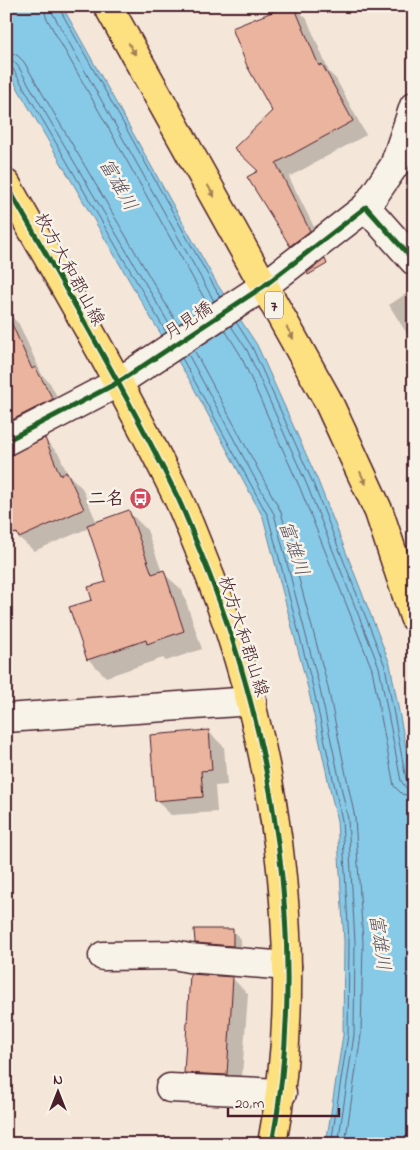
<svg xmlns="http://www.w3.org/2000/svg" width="420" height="1150" font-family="'Indie Flower','Klee One',sans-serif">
<rect width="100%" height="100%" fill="#f4e6d9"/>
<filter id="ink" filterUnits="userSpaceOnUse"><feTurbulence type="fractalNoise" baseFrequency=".02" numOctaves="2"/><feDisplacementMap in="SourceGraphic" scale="10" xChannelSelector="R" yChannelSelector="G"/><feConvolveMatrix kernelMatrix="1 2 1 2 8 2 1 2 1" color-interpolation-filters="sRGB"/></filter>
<g filter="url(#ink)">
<path fill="#86cae8" stroke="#6e869c" d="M 6,6 L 62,6 L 217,284 L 257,345 L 318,481 L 390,664 L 414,791 L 414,1128 L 411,1144 L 326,1144 L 343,1035 L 344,942 L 337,821 L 308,688 L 263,517 L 189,379 L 151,318 L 6,68 Z"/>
<g fill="#0003">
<path d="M 294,6 L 307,19 L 329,72 L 336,79 L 366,135 L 289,177 L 323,245 L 305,259 L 291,245 L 249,177 L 260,172 Z"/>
<path d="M 412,290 L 414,293 L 414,345 L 389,305 Z"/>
<path d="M 6,311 L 19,324 L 42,375 L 50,383 L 66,414 L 6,449 Z"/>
<path d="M 45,440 L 59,454 L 67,473 L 82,488 L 97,523 L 129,512 L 147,530 L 162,572 L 182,590 L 202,649 L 166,661 L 163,658 L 106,677 L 88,659 L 93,601 L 108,583 L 89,528 L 34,551 L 14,533 Z"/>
<path d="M 209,732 L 224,747 L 227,785 L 215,786 L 217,812 L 171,815 L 156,800 Z"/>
<path d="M 233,931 L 241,939 L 241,954 L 205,951 L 196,942 Z"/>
<path d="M 232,978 L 248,994 L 241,1090 L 201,1088 L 186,1073 Z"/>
</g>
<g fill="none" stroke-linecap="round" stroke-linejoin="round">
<g stroke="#626377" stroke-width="1">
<path d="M 44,6 L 46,17 L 208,305"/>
<path d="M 51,6 L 53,14 L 214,301"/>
<path d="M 58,6 L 220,297"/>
<path d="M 6,52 L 17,55 L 24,62 L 178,325"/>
<path d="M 6,60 L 13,61 L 18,66 L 172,329"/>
<path d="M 6,66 L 13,69 L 166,332"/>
<path d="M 236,322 L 252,347 L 313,483 L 385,666 L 406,779 L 409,783 L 414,783"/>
<path d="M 231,326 L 247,350 L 307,485 L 379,667 L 401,781 L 406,788 L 414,790"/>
<path d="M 225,330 L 240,354 L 300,488 L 372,669 L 394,786 L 402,794 L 414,797"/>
<path d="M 194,350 L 281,512 L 327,683 L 355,818 L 363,942 L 361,1035 L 345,1144"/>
<path d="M 188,354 L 274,514 L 319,685 L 348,819 L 355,942 L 354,1035 L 338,1144"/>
<path d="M 182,358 L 268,516 L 313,687 L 342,820 L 349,942 L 348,1035 L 331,1144"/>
</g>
</g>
<g fill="#eab49f" stroke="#4a1f2b">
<path d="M 287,6 L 294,6 L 319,66 L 322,64 L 353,121 L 276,163 L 310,231 L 290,246 L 247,177 L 258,171 L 234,148 L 272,111 L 247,66 L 232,28 Z"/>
<path d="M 325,259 L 327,264 L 308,275 L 307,273 Z"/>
<path d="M 6,311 L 32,369 L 35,367 L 53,399 L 6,423 Z"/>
<path d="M 45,438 L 60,475 L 67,472 L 84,509 L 19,538 L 17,533 L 13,534 L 6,518 L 6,456 Z"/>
<path d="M 129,510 L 152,574 L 164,570 L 184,631 L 147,644 L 146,640 L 87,660 L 69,607 L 92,600 L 88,587 L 106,582 L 87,525 Z"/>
<path d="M 209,730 L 212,770 L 201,771 L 203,797 L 155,801 L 150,735 Z"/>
<path d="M 194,929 L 233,929 L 233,946 L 195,943 Z"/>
<path d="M 190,974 L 233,977 L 227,1075 L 184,1073 Z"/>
</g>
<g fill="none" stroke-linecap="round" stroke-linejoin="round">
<defs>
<g id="minor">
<path d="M 366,207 L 394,166 L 414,106"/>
<path d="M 6,441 L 117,383 L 264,286 L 366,207 L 414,261"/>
<path d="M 6,718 L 252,701"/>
<path d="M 103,956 L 174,955 L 189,958 L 287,966"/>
<path d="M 170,1088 L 282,1093"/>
</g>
<g id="major">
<path d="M 108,6 L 327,399 L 379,512 L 414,617"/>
<path d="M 6,184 C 64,286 124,388 176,494 C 185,512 192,532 200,551 C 275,733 309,949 272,1144"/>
</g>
</defs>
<use href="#minor" stroke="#4a1f2b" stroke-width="31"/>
<use href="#major" stroke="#4a1f2b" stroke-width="31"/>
<use href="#minor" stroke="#f7f3e8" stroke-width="28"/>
<use href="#major" stroke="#fde080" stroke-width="28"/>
<defs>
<g id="cycleway">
<path d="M 6,184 C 64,286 124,388 176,494 C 185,512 192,532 200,551 C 275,733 309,949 272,1144"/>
<path d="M 6,441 L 117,383 L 264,286 L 366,207 L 414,261"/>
</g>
</defs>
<use href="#cycleway" stroke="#f7f3e8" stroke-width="8"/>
<use href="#cycleway" stroke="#1b5e20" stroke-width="5"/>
</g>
<defs><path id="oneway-solid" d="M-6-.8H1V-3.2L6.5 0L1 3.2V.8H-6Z" transform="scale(1.25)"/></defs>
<g fill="#a48056">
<use href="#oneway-solid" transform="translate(132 49) rotate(61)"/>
<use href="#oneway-solid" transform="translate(211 191) rotate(61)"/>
<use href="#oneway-solid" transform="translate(290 333) rotate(61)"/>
<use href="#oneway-solid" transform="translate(363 478) rotate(65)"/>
</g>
</g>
<defs>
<symbol id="bus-disc" viewBox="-11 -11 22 22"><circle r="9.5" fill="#d1495b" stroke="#f7f3e8"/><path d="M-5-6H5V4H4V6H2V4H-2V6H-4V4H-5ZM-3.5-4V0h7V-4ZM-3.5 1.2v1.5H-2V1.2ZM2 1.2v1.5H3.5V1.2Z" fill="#fff"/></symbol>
</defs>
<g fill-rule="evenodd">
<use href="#bus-disc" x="128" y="486" width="25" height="25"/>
</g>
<g text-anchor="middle" stroke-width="5" stroke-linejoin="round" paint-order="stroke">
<rect fill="#f7f3e8" stroke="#7e5f64" stroke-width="1" x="265" y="291.5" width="18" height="27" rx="4"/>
<g font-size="16" font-weight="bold" fill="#4a1f2b">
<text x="274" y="311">7</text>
</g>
<g font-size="18" fill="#4a1f2b" stroke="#f7f3e8">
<text transform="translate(70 269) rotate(61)" y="6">枚方大和郡山線</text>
<text transform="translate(188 320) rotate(-33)" y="6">月見橋</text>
<text transform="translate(244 636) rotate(72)" y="6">枚方大和郡山線</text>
</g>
<g font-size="18" font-weight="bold" fill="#4a1f2b" stroke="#f7f3e8" text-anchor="end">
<text x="124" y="504">二名</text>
</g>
<g font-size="19" font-style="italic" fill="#5c5264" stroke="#f7f3e8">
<text transform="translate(119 184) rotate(60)" y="7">富雄川</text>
<text transform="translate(295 548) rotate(71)" y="7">富雄川</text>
<text transform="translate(381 942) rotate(82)" y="7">富雄川</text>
</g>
</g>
<rect width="420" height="1150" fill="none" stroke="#f7f3e8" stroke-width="25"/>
<rect x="12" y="12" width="395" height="1125" fill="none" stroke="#4a1f2b" stroke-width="2" filter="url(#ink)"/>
<g transform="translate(58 1092)" stroke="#f7f3e8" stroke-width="4" paint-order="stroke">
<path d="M0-4L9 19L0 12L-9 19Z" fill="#4a1f2b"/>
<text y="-8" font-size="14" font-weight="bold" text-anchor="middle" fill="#4a1f2b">N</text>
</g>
<path d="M228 1108v8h111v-8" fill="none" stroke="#4a1f2b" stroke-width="2.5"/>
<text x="235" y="1108" font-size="15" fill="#4a1f2b" stroke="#f7f3e8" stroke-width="4" paint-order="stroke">20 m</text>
</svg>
